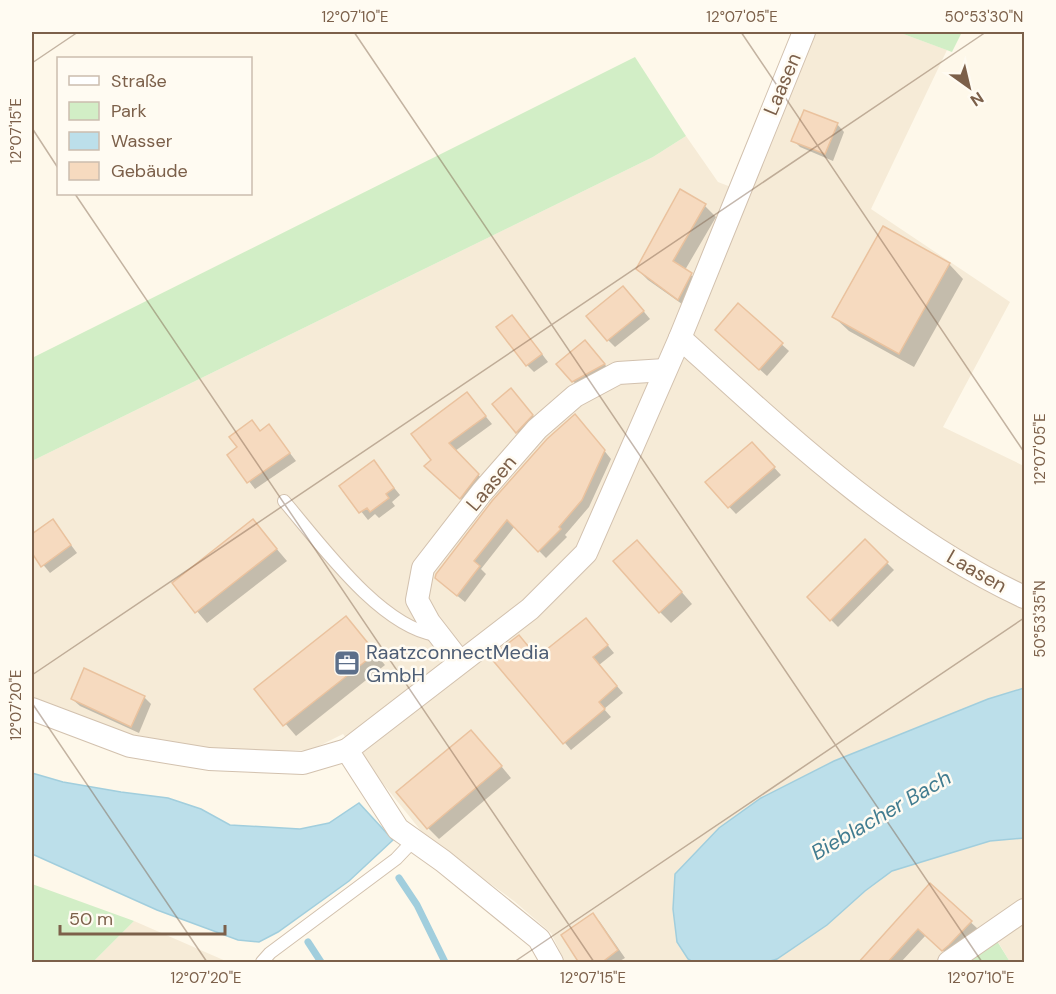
<svg xmlns="http://www.w3.org/2000/svg" width="1056" height="994" font-family="'DM Sans',sans-serif">
<rect width="100%" height="100%" fill="#fef8ea"/>
<g fill="#f6ebd7">
<path d="M 816,32 L 898,32 L 947,50 L 871,209 L 1010,302 L 943,427 L 1024,466 L 1024,962 L 1010,962 L 988,925 L 935,962 L 565,962 L 551,933 L 514,901 L 426,837 L 343,734 L 311,750 L 256,751 L 189,747 L 126,735 L 32,699 L 32,461 L 653,157 L 686,136 L 718,182 L 749,194 Z"/>
<path d="M 134,921 L 228,962 L 93,962 Z"/>
</g>
<g fill="#d2eec6">
<path d="M 898,32 L 962,32 L 952,52 Z"/>
<path d="M 635,57 L 686,136 L 653,157 L 32,461 L 32,358 Z"/>
<path d="M 32,884 L 134,921 L 93,962 L 32,962 Z"/>
<path d="M 997,941 L 1010,962 L 967,962 Z"/>
</g>
<g fill="#bcdfea" stroke="#a1cedd" stroke-width="1.5">
<path d="M 1024,688 L 1024,838 L 990,841 L 892,871 L 865,891 L 827,925 L 777,959 L 767,962 L 693,962 L 688,959 L 677,942 L 673,909 L 675,874 L 719,828 L 761,798 L 834,761 L 988,699 Z"/>
<path d="M 32,773 L 63,782 L 121,792 L 168,798 L 201,809 L 230,825 L 300,829 L 329,823 L 359,803 L 393,840 L 349,881 L 278,932 L 259,942 L 238,940 L 157,910 L 32,854 Z"/>
</g>
<g fill="#0003">
<path d="M 837,124 L 844,132 L 833,161 L 800,147 L 793,140 Z"/>
<path d="M 681,191 L 705,206 L 716,217 L 685,270 L 702,285 L 689,309 L 648,280 L 637,269 Z"/>
<path d="M 949,264 L 963,279 L 914,367 L 849,331 L 834,317 Z"/>
<path d="M 630,295 L 650,319 L 615,347 L 608,340 Z"/>
<path d="M 738,305 L 789,351 L 767,376 L 724,337 Z"/>
<path d="M 519,324 L 548,362 L 534,372 L 527,365 Z"/>
<path d="M 592,349 L 611,372 L 580,389 L 573,381 Z"/>
<path d="M 467,394 L 492,424 L 455,451 L 486,483 L 468,505 L 427,466 L 433,460 Z"/>
<path d="M 518,397 L 539,423 L 524,439 L 517,432 Z"/>
<path d="M 252,422 L 261,432 L 269,426 L 296,461 L 255,489 L 229,455 L 239,448 Z"/>
<path d="M 582,423 L 611,459 L 589,507 L 565,535 L 567,537 L 546,558 L 515,526 L 481,569 L 486,574 L 465,602 L 444,585 Z"/>
<path d="M 759,451 L 781,475 L 736,514 L 707,483 Z"/>
<path d="M 373,462 L 400,495 L 392,502 L 395,506 L 379,518 L 375,514 L 368,520 L 341,486 Z"/>
<path d="M 53,521 L 77,553 L 50,573 L 32,551 L 32,536 Z"/>
<path d="M 253,521 L 287,561 L 207,623 L 174,584 Z"/>
<path d="M 865,541 L 894,570 L 838,627 L 809,597 Z"/>
<path d="M 648,553 L 692,604 L 671,623 L 660,612 Z"/>
<path d="M 345,618 L 385,665 L 296,736 L 256,689 Z"/>
<path d="M 592,626 L 614,653 L 599,665 L 623,693 L 604,709 L 611,717 L 571,750 L 492,657 L 526,643 L 538,658 Z"/>
<path d="M 144,697 L 151,704 L 139,733 L 80,706 L 72,699 Z"/>
<path d="M 482,743 L 511,778 L 439,839 L 428,828 Z"/>
<path d="M 930,885 L 978,929 L 950,957 L 926,935 L 901,962 L 867,962 Z"/>
<path d="M 593,915 L 600,922 L 625,958 L 618,962 L 580,962 Z"/>
</g>
<g fill="none" stroke-linecap="round" stroke-linejoin="round">
<g stroke="#a1cedd" stroke-width="7">
<path d="M 399,878 L 417,905 L 445,962"/>
<path d="M 308,942 L 321,962"/>
</g>
</g>
<g fill="#f6dabf" stroke="#eac29e" stroke-width="1.5">
<path d="M 804,110 L 838,123 L 825,154 L 791,141 Z"/>
<path d="M 680,189 L 706,204 L 673,261 L 692,273 L 678,300 L 636,269 Z"/>
<path d="M 883,226 L 950,263 L 899,354 L 832,317 Z"/>
<path d="M 623,286 L 644,311 L 607,341 L 586,316 Z"/>
<path d="M 738,303 L 783,343 L 759,370 L 715,330 Z"/>
<path d="M 512,315 L 542,354 L 526,366 L 496,327 Z"/>
<path d="M 585,340 L 605,364 L 572,382 L 556,364 Z"/>
<path d="M 511,388 L 533,415 L 516,433 L 492,404 Z"/>
<path d="M 467,392 L 486,416 L 449,443 L 479,474 L 460,499 L 424,466 L 431,460 L 411,434 Z"/>
<path d="M 575,414 L 605,450 L 582,500 L 559,527 L 561,529 L 538,552 L 507,520 L 474,561 L 480,566 L 457,596 L 435,578 L 436,574 L 492,501 L 547,439 Z"/>
<path d="M 252,420 L 260,431 L 269,424 L 290,453 L 247,483 L 227,455 L 237,447 L 229,437 Z"/>
<path d="M 752,442 L 775,467 L 728,508 L 705,482 Z"/>
<path d="M 374,460 L 394,488 L 386,494 L 389,498 L 370,512 L 367,508 L 359,513 L 339,486 Z"/>
<path d="M 53,519 L 71,545 L 41,567 L 32,553 L 32,534 Z"/>
<path d="M 253,519 L 277,549 L 195,613 L 172,583 Z"/>
<path d="M 865,539 L 888,562 L 830,621 L 807,597 Z"/>
<path d="M 637,540 L 682,592 L 659,613 L 613,561 Z"/>
<path d="M 346,616 L 376,653 L 283,726 L 254,689 Z"/>
<path d="M 586,618 L 608,645 L 593,657 L 617,686 L 599,702 L 605,709 L 563,744 L 490,657 L 519,635 L 537,657 Z"/>
<path d="M 84,668 L 145,696 L 131,727 L 71,699 Z"/>
<path d="M 471,730 L 502,766 L 427,829 L 396,792 Z"/>
<path d="M 930,883 L 972,921 L 949,945 L 942,951 L 918,929 L 887,963 L 858,963 Z"/>
<path d="M 593,913 L 618,950 L 601,963 L 579,963 L 561,935 Z"/>
</g>
<g fill="none" stroke-linecap="round" stroke-linejoin="round">
<defs>
<g id="service">
<path d="M 284,501 C 319,542 380,627 436,635"/>
<path d="M 262,962 L 270,953 L 396,859 L 414,840"/>
</g>
<g id="minor">
<path d="M 680,338 C 786,434 893,536 1024,597"/>
<path d="M 460,662 L 429,622 L 417,600 L 423,568 L 482,492 L 537,429 L 575,396 L 618,373 L 665,370"/>
<path d="M 32,709 L 130,746 L 209,759 L 303,763 L 347,750"/>
<path d="M 552,962 L 539,939 L 443,861 L 398,829 L 347,750 L 530,609 L 586,553 L 680,338 L 804,32"/>
<path d="M 949,962 L 1024,910"/>
</g>
</defs>
<use href="#service" stroke="#d2c1ae" stroke-width="14"/>
<use href="#minor" stroke="#d2c1ae" stroke-width="24"/>
<use href="#service" stroke="#fff" stroke-width="12"/>
<use href="#minor" stroke="#fff" stroke-width="22"/>
</g>
<path fill="none" stroke="#7c604a" stroke-width="1.5" stroke-opacity="0.45" d="M 354,32 L 982,962M 741,32 L 1024,452M 32,63 L 78,32M 32,128 L 58,168M 75,194 L 594,962M 32,675 L 986,32M 32,703 L 207,962M 514,962 L 1024,618"/>
<defs>
<symbol id="office-square" viewBox="-11 -11 22 22"><rect x="-9" y="-9" width="18" height="18" rx="4" fill="#5c6f8a" stroke="#fffbf2"/><path d="M-6-3h4V-5.5h4V-3h4V5H-6ZM-1-4.5V-3h2v-1.5ZM-6 0V1H6V0Z" fill="#fff"/></symbol>
</defs>
<g fill-rule="evenodd">
<use href="#office-square" x="332" y="648" width="30" height="30"/>
</g>
<g text-anchor="middle" stroke-width="5" stroke-linejoin="round" paint-order="stroke">
<g font-size="20" fill="#7c604a" stroke="#fffbf2">
<text transform="translate(782 84) rotate(-67)" y="7">Laasen</text>
<text transform="translate(491 483) rotate(-50)" y="7">Laasen</text>
<text transform="translate(977 571) rotate(30)" y="7">Laasen</text>
</g>
<g font-size="20" fill="#4e5e75" stroke="#fffbf2" text-anchor="start">
<text x="366" y="659">RaatzconnectMedia<tspan x="366" dy="23">GmbH</tspan></text>
</g>
<g font-size="21" font-style="italic" fill="#417c90" stroke="#fffbf2">
<text transform="translate(881 815) rotate(-30)" y="7">Bieblacher Bach</text>
</g>
</g>
<rect width="1056" height="994" fill="none" stroke="#fffbf2" stroke-width="66"/>
<rect x="57" y="57" width="195" height="138" fill="#fffbf2" stroke="#cbbdaf" stroke-width="1.5"/>
<rect x="69" y="76" width="30" height="9" fill="#ffffff" stroke="#cbbdaf" stroke-width="1.5"/>
<text x="111" y="87" font-size="18" fill="#7c604a">Straße</text>
<rect x="69" y="102" width="30" height="18" fill="#d2eec6" stroke="#cbbdaf" stroke-width="1.5"/>
<text x="111" y="117" font-size="18" fill="#7c604a">Park</text>
<rect x="69" y="132" width="30" height="18" fill="#bcdfea" stroke="#cbbdaf" stroke-width="1.5"/>
<text x="111" y="147" font-size="18" fill="#7c604a">Wasser</text>
<rect x="69" y="162" width="30" height="18" fill="#f6dabf" stroke="#cbbdaf" stroke-width="1.5"/>
<text x="111" y="177" font-size="18" fill="#7c604a">Gebäude</text>
<g transform="translate(969 87) rotate(146)" stroke="#fffbf2" stroke-width="4.5" paint-order="stroke">
<path d="M0-4.5L10 22L0 15L-10 22Z" fill="#7c604a"/>
<text y="-9" font-size="16" font-weight="bold" text-anchor="middle" fill="#7c604a">N</text>
</g>
<path d="M60 925v9h165v-9" fill="none" stroke="#7c604a" stroke-width="3"/>
<text x="69" y="925" font-size="18" fill="#7c604a" stroke="#fffbf2" stroke-width="4.5" paint-order="stroke">50 m</text>
<rect x="33" y="33" width="990" height="928" fill="none" stroke="#7c604a" stroke-width="2"/>
<g font-size="15" text-anchor="middle" fill="#7c604a">
<text x="355" y="22">12°07'10"E</text>
<text x="742" y="22">12°07'05"E</text>
<text x="984" y="22">50°53'30"N</text>
<text transform="translate(16 131) rotate(-90)" y="5">12°07'15"E</text>
<text transform="translate(1040 449) rotate(-90)" y="5">12°07'05"E</text>
<text transform="translate(1040 619) rotate(-90)" y="5">50°53'35"N</text>
<text transform="translate(16 705) rotate(-90)" y="5">12°07'20"E</text>
<text x="206" y="983">12°07'20"E</text>
<text x="593" y="983">12°07'15"E</text>
<text x="981" y="983">12°07'10"E</text>
</g>
</svg>
